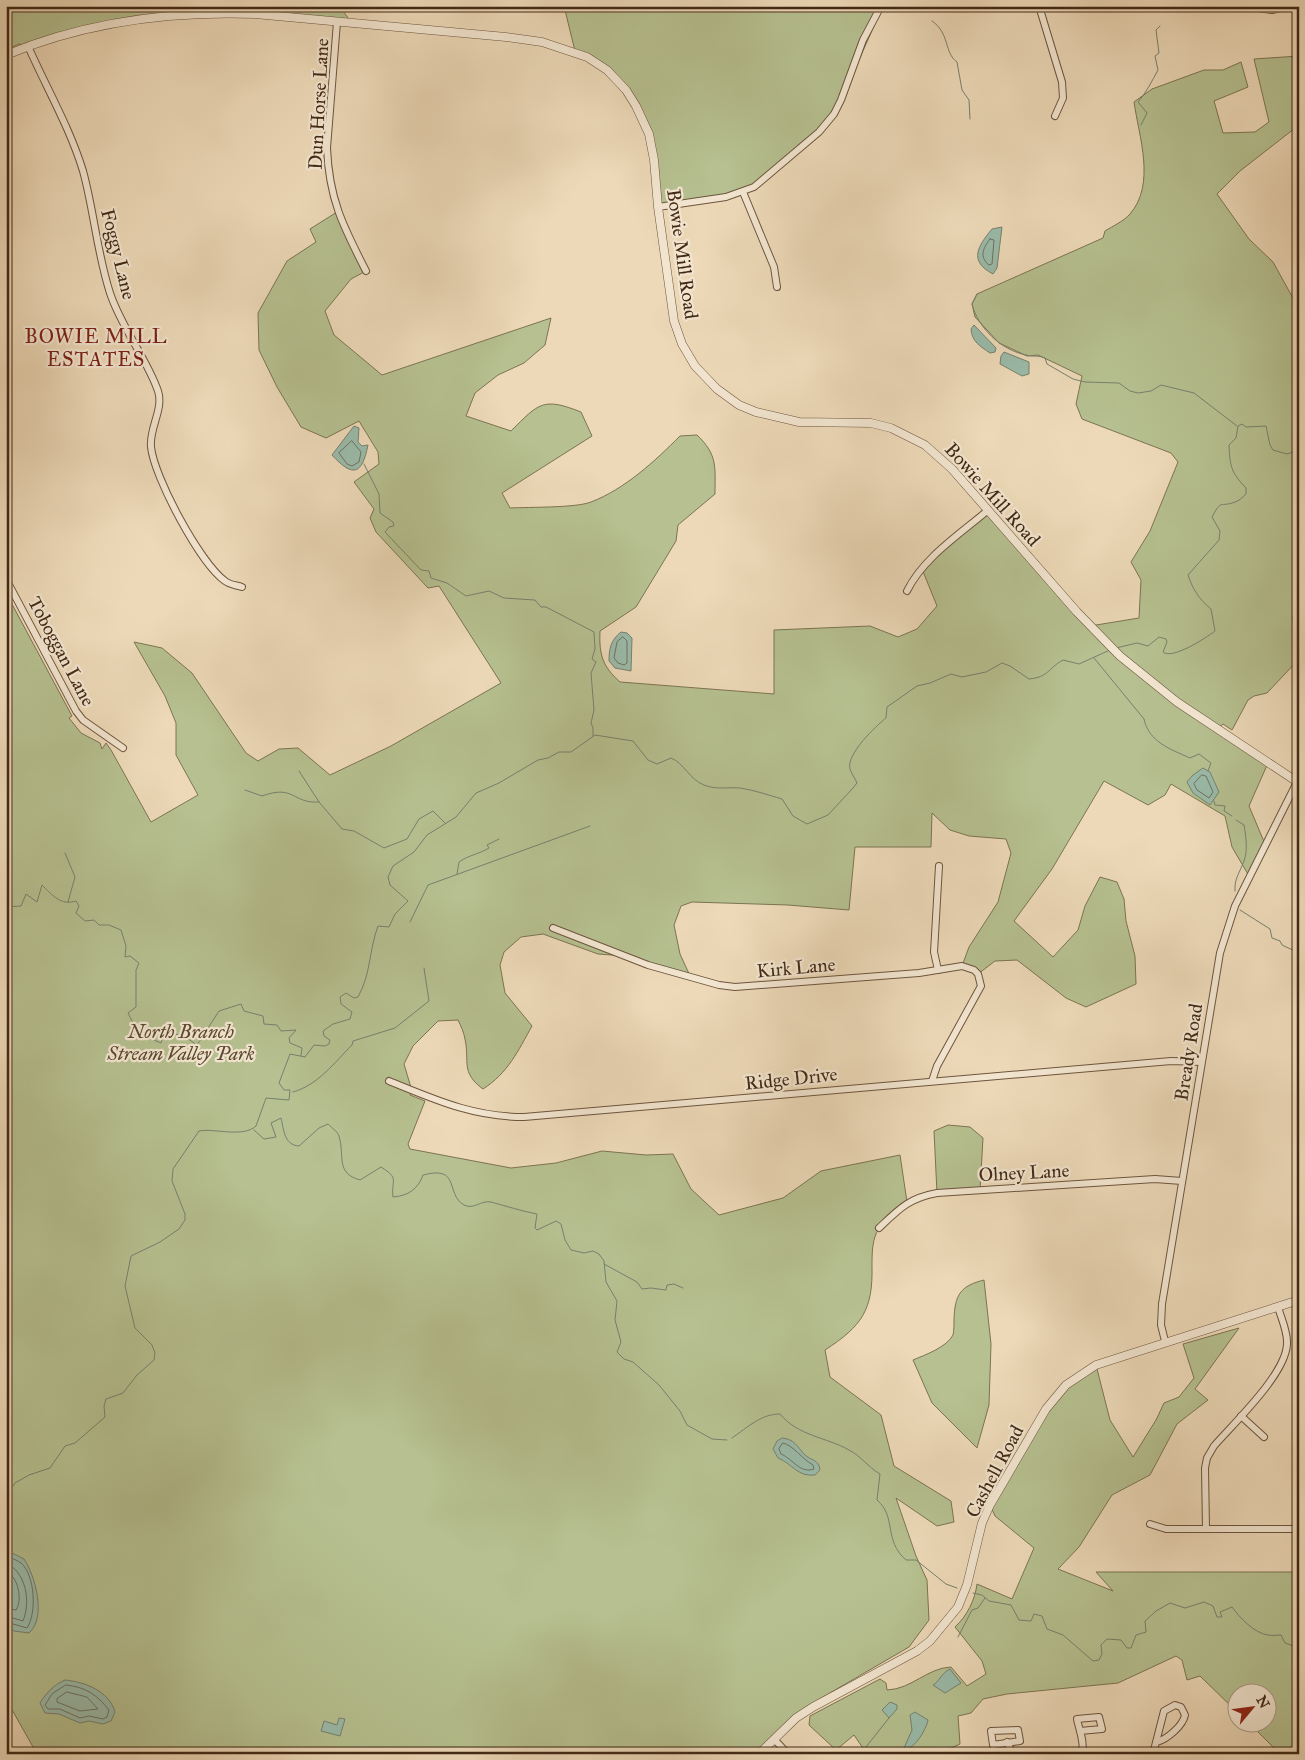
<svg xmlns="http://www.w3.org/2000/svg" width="1305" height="1760" font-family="'IM FELL Great Primer',serif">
<rect width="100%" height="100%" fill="#edd9b8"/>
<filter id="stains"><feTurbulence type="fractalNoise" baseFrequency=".004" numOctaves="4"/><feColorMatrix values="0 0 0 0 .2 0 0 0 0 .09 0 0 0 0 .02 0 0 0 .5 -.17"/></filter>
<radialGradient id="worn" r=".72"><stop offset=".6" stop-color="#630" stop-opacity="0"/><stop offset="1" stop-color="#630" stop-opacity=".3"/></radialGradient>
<g fill="#b6c090" stroke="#7c7452">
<path d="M 6,6 L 339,6 L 352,23 L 255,14 L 144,19 L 28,46 L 19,44 L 6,50 Z"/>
<path d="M 564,6 L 883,6 L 841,100 L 819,132 L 743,192 L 658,207 L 654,160 L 643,118 L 607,70 L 575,51 Z"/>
<path d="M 1299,56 L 1299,125 L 1240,171 L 1217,194 L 1249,239 L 1273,262 L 1299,309 L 1299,606 L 1292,618 L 1299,620 L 1299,659 L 1267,693 L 1254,696 L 1248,700 L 1232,730 L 1223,724 L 1217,729 L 1268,763 L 1249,806 L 1265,844 L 1249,876 L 1232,847 L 1225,816 L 1171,784 L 1165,795 L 1148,805 L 1104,781 L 1052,869 L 1014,921 L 1053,957 L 1078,930 L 1085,906 L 1100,877 L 1117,882 L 1124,899 L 1126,921 L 1135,956 L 1136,984 L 1086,1007 L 1066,998 L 1017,960 L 995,961 L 978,974 L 962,966 L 969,947 L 998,902 L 1011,853 L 1006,839 L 969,836 L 950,830 L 932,813 L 931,847 L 855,847 L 849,910 L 788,905 L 692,902 L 681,906 L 674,925 L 680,954 L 691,978 L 625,956 L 598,954 L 543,934 L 521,937 L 504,952 L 500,965 L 505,993 L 532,1026 C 518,1051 508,1073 483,1089 C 460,1072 470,1062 465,1039 C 464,1033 461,1026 458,1020 L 438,1021 L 413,1046 L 404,1064 L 412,1091 L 410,1095 L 425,1101 L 408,1144 L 410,1149 L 511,1168 L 556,1163 L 602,1151 L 646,1155 L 673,1154 L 691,1189 L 719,1215 L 783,1198 L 821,1171 L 900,1155 L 907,1202 C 899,1210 885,1218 879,1228 C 872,1239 872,1253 872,1266 C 873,1310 862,1326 825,1350 L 830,1377 L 881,1415 L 894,1466 L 951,1501 L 954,1522 L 937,1526 L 896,1498 L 916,1556 L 927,1580 L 929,1620 L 909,1647 L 811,1704 L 754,1754 L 37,1754 L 6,1699 L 6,593 L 72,716 L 69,718 L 81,733 L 100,743 L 102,749 L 106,743 L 111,750 L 151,822 L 198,795 L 176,755 L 176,723 L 165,696 L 134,642 L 162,648 L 192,673 L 246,753 L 258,761 L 279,749 L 298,748 L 330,775 L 391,746 L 501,683 L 439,586 L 428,588 L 376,532 L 370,518 L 374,509 L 354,482 L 379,464 L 378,452 L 359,421 L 326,438 L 301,427 L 277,387 L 259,350 L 258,313 L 287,261 L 316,242 L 310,229 L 337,212 L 366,271 L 351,279 L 325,311 L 334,335 L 382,375 L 551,318 L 545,345 L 524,363 L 498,375 L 475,393 L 466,416 L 511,431 C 539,403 543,397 581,412 L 592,436 L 502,493 L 510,508 C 529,507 576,508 591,502 C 625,489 655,461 680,436 L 697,435 C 718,455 715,467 715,494 L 678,525 L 676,541 L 636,607 L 600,631 C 599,654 602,666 620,682 L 774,694 L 774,630 L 870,626 L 898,637 L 917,629 L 937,606 L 922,569 L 987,511 L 1090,626 L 1139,618 L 1141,580 L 1131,562 L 1150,531 L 1178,462 L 1171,453 L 1082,419 L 1076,404 L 1082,376 L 1038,355 L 1027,356 L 999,343 L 975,317 L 972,304 L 977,294 L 1103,238 L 1105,231 C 1113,226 1124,221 1130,214 C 1156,184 1139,137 1134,102 L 1152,89 L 1204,70 L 1223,70 L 1241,62 L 1248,87 L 1214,101 L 1223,133 L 1255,132 L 1269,122 L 1254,59 Z"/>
<path d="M 948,1125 L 970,1127 L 983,1138 L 980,1190 L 937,1193 L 934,1131 Z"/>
<path d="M 984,1280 L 991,1344 L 989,1405 L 977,1448 L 932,1403 L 913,1360 C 925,1355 947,1347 953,1335 C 954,1331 954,1324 954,1319 C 955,1295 960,1286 984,1280 Z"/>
<path d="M 1239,1328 L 1195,1389 L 1208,1400 L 1177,1424 L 1150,1475 L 1112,1495 L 1079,1547 L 1058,1569 L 1113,1591 L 1096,1572 L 1299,1572 L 1299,1754 L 1280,1754 L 1249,1723 L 1268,1722 L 1268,1692 L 1238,1692 L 1237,1712 L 1200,1676 L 1187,1680 L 1182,1660 L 1176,1656 L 1118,1683 L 1007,1694 L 983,1699 L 971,1713 L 958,1716 L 960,1744 L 938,1754 L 867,1754 L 854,1735 L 836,1750 L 809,1725 L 810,1716 L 880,1679 L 886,1683 L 887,1690 C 912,1689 927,1668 951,1667 L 967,1686 L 986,1674 L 982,1661 L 955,1627 C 967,1616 975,1600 977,1584 L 1012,1599 L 1034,1548 L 995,1516 L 990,1505 L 1057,1395 L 1096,1365 L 1110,1420 L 1133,1457 L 1156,1420 L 1164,1403 L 1179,1397 L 1194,1378 L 1183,1344 Z"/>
</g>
<g fill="#9abbaa" stroke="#77816e">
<path d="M 1002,227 L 997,268 L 993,274 C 968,261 978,246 992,229 Z"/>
<path d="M 974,325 L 996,348 L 995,352 L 990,353 C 980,346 972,342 971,329 Z"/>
<path d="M 1004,352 L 1029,362 L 1029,374 L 1022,376 L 1000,364 L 1001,356 Z"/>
<path d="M 354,426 L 359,428 L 358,442 L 362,446 L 368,445 C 362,476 352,477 332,455 Z"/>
<path d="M 621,632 L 627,633 L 632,638 L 631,671 L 615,668 L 609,661 C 609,648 611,640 621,632 Z"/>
<path d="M 1203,768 L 1210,772 L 1219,792 L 1210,805 L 1193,793 L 1187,782 L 1193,775 Z"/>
<path d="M 782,1438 C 794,1439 797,1446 804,1454 C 811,1461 819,1459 820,1470 L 815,1475 C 797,1477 793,1464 778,1458 L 773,1449 L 777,1441 Z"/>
<path d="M 6,1550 L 24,1559 C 35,1575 47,1618 29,1633 L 14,1631 L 6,1626 Z"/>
<path d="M 950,1669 L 961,1683 L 945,1693 L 933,1685 C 940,1681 941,1673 950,1669 Z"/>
<path d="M 65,1680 C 85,1682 109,1691 115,1712 L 111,1721 L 103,1724 L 89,1721 L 80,1723 L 59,1714 L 45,1713 L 40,1703 C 46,1693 54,1685 65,1680 Z"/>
<path d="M 890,1702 L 897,1705 L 897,1709 L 889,1718 L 882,1710 Z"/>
<path d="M 915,1712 L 928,1720 C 926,1730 916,1746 906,1750 L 904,1748 L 912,1730 L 910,1715 Z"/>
<path d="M 339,1718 L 345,1719 L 340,1736 L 321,1731 L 324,1721 L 337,1725 Z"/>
</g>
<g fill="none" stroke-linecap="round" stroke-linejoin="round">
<g stroke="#6e7260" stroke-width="1">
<path d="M 990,239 L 994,240 L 992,264 L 989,265 C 979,257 983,248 990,239 Z"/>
<path d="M 352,441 L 361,452 L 359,462 L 352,466 L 347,464 L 339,453 Z"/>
<path d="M 623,637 L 627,641 L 627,663 L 624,665 L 618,663 L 614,658 L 617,642 Z"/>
<path d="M 1202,775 L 1206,776 L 1213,792 L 1209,798 L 1197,790 L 1194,784 Z"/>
<path d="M 783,1443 C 793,1445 802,1459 813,1465 L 814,1469 C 800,1474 793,1459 781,1454 L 779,1449 Z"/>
<path d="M 6,1556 C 11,1558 17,1560 21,1563 C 35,1575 37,1613 27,1628 L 6,1622"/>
<path d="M 6,1563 C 26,1572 31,1601 23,1621 L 6,1616"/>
<path d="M 6,1571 C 18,1576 23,1600 16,1610 L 6,1608"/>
<path d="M 66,1685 C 86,1687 97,1695 109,1710 L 107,1717 L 103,1719 L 89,1716 L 80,1718 L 60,1709 L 48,1709 L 45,1705 L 52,1694 Z"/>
<path d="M 67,1692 L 87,1697 L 98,1709 L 80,1711 L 57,1702 L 57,1699 Z"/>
</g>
<g stroke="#77816e" stroke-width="1">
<path d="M 932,21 C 950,33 944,53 957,62 L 962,90 L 969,100 L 970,119"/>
<path d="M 1141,125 L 1147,113 L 1138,102 C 1146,93 1152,81 1158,70 L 1155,56 L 1159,53 L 1156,30 L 1160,26"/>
<path d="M 977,294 L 972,304 C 978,328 1001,350 1026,355 C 1033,357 1038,355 1045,358 L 1047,364 L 1073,379 L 1085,382 L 1119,383 L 1130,391 L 1138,393 L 1151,391 L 1161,385 L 1194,393 L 1237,426"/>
<path d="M 364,464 L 379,494 L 380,513 L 393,522 L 394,526 L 389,527 L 385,532 L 421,570 L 429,571 L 431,578 L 447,583 L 466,596 L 489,591 L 504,598 L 535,600 L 541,607 L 546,607 L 594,632 L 595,649 L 592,659 L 596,662 L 591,673 L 594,710 L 591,723 L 593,728 L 593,736"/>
<path d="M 1116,648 L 1137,643 L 1148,646 L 1159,637 L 1166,639 L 1167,642 L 1163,652 C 1172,660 1206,638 1215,631 L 1211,609 C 1199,599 1193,590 1188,575 L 1219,540 L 1220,531 L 1212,517 C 1222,498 1220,508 1235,502 C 1239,501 1243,497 1246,494 L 1246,488 C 1231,472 1230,467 1229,445 L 1236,438 L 1238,426 L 1242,424 L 1246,427 L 1266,426 L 1270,445 L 1273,450 L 1287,454 L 1299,450"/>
<path d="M 1094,658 L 1144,719 C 1149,742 1170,749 1190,758 L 1199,754 L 1211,763 L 1208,771"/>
<path d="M 299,771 L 319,802 L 342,829 L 354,831 L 384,848 L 407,839 L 419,819 L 433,811 L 445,823"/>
<path d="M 245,790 L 262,796 C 295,784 292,804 319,802"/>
<path d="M 1214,801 L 1215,805 L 1225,806 L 1224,811 L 1232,816"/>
<path d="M 65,853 L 75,877 L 68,902"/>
<path d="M 457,874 L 459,862 C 469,855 479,854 489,848 L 487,845 L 499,839"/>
<path d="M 1235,891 C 1234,879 1240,872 1244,861 C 1248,850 1246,837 1244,825 L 1236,820"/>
<path d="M 6,907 L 21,906 L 26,894 L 37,902 L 42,885 C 52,895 61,906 76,901 L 79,906 L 76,913 L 85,921 L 94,920 L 99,925 L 109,925 L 121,930 L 126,946 L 125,957 L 130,956 L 139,963 L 136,970 L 136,1007 L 128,1013 L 133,1023 L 152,1032 L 154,1040 L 161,1043 L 163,1037 L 168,1033 L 184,1036 L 197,1045 L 219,1011 L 241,1004 L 244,1011 L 263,1016 L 264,1024 L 277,1025 L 281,1031 L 296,1030 L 289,1038 L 290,1043 L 302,1048 L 301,1056"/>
<path d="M 1240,910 L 1270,929 L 1272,938 L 1280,941 L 1282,945 L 1299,953"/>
<path d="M 410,922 L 428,885 L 590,826"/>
<path d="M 293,1092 C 318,1085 334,1063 352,1045 L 353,1041 L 395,1028 L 429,1001 L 424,968"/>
<path d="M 254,1130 L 264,1139 L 276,1137 L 271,1123 L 281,1118 C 284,1130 284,1145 299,1146 L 319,1128 L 328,1124 C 332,1128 338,1132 339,1136 C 345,1156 335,1173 360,1180 L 381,1167 C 400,1179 391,1179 393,1197 C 408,1196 418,1189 423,1175 C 461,1165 445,1194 464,1205 C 474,1210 481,1200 491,1202 C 506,1206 521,1211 537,1214 L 535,1228 L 537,1230 L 556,1221 L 561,1224 L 565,1240 L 571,1250 L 584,1253 L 593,1251 L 599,1254 L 604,1261 L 606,1282 L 617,1301 L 615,1320 L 621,1342 L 617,1352 L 624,1359 L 633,1362 L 659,1385 L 680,1411 L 687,1425 L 712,1439 L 727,1440"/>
<path d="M 604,1264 L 637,1282 L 642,1289 L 651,1288 L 666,1290 L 667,1285 L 674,1284 L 683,1288"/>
<path d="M 732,1438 C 748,1427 761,1414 780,1414 C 798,1436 826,1437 849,1450 C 861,1456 868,1467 880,1474 L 877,1500 C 897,1517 883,1540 906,1560 L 916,1560 L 946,1584 L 957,1588"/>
<path d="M 6,1496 L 15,1483 L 29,1475 L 50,1468 L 65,1446 L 75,1443 L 105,1417 L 104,1406 L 106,1399 L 123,1393 L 137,1375 L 154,1360 L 155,1353 L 152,1345 L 135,1328 L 125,1286 L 131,1256 L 160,1242 L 179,1229 L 185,1220 L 185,1214 L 172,1181 L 173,1169 L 199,1131 C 214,1128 243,1138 256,1126 L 266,1098 L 289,1100 L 290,1090 L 284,1090 L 279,1083 L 290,1054 L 305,1057 L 314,1045 L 325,1046 L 329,1044 L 330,1040 L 324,1036 L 323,1031 L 333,1024 L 350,1019 L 352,1012 L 341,1004 L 340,997 L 346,993 L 354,998 L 358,997 C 371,974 369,950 378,926 L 389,927 L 395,914 L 408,901 L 390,885 L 388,877 L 393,866 L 414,852 L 427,835 L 456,817 L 476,793 L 499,783 L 538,760 L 548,758 L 559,752 L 571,752 L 595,735 L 633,741 L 648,760 L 657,764 L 671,758 C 684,763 690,780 704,785 C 716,790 728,787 740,788 C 754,790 768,795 782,799 L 793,816 L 807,824 L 828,815 L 853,788 L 857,783 C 855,778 851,773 850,769 C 846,754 876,726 886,718 L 887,707 L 917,686 L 930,683 L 951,674 L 962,677 L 986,672 L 1002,663 L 1010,666 L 1029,679 C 1049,677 1047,669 1063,660 L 1079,664 L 1110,650"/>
<path d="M 973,1593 L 982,1595 L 989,1601 L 1011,1605 L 1019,1620 L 1031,1621 L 1034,1614 L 1042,1616 L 1047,1629 L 1063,1635 L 1093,1661 L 1099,1660 L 1102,1654 L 1101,1645 L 1107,1639 L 1121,1640 L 1127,1648 L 1131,1648 L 1136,1635 L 1146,1632 L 1145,1621 L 1156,1611 L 1170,1603 L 1185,1608 L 1204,1602 L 1213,1606 L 1217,1617 L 1222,1617 L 1220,1612 L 1232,1607 C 1240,1618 1254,1633 1268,1635 C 1272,1636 1277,1635 1281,1635 L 1285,1643 L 1299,1648"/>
<path d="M 958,1637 L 972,1610 L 978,1608 L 985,1598"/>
<path d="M 866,1747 L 889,1718"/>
<path d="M 905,1754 L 906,1750"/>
</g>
<defs>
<g id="minor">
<path d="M 1039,6 L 1062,82 L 1063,98 L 1055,116"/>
<path d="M 1251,7 L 1272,10 L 1288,6"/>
<path d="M 337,22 L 327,148 C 329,199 343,226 366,271"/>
<path d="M 28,46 C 46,87 70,128 83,171 C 94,211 97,253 110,293 C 121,327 147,359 158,391 C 164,409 149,428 151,447 C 154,477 200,563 225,581 C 230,585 236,585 242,587"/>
<path d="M 743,192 L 774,267 L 777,287"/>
<path d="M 658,207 L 726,197 L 754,187 L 819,132 L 834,114 L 841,100 L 863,40 L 881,6"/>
<path d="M 6,579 L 76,711 L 83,720 L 123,748"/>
<path d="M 907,591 C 923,558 960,534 987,511"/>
<path d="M 553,928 L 648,965 L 719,985 L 735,987 L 788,983 L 919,973 L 962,966 L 974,970 L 978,974 L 981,986 L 937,1066 L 932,1081"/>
<path d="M 938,970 L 934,952 L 939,866"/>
<path d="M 389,1081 C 436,1100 473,1117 524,1117 L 1171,1061 L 1201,1062"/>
<path d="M 879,1228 C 899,1209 909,1198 937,1193 L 1155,1179 L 1182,1181"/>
<path d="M 1165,1341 L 1161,1325 L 1162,1304 L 1220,953 L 1235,906 L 1299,778"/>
<path d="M 1241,1416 L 1264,1437"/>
<path d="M 1150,1524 L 1166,1529 L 1299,1529"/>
<path d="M 1206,1529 L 1205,1468 L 1207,1458 L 1214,1446 C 1234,1423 1286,1374 1287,1344 C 1288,1332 1281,1318 1278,1307"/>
<path d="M 1018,1730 L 1020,1741 L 993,1745 L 991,1731 Z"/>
<path d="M 1080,1731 L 1102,1729 L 1099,1717 L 1077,1719 C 1079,1730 1085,1742 1082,1754"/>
<path d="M 774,1739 L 788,1754"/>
<path d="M 1007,1742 L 1013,1754"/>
<path d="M 1153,1754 L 1164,1711 L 1175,1705 L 1181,1707 L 1185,1715 C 1183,1726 1167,1739 1157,1742"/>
</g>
<g id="tertiary">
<path d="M 6,55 C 85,22 170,11 255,14 L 506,37 L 542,42 L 587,57 L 607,70 L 626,90 L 636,106 L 649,134 L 654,160 L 658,207 L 674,321 L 682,344 L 695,366 L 717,389 L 739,405 L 756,412 L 799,422 L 871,423 L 891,428 L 925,445 L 952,469 L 1077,612 L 1120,656 L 1177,702 L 1299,783"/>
<path d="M 759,1754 L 796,1718 L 813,1707 L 917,1651 L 930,1641 L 958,1607 L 967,1585 L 982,1523 L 990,1505 L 1046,1409 L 1066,1385 L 1096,1365 L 1299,1300"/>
</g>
</defs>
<use href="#minor" stroke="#6d553e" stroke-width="8"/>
<use href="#tertiary" stroke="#6d553e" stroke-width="9"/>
<use href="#minor" stroke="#f3e6d1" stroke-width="6"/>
<use href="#tertiary" stroke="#f3e6d1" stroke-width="8"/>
</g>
<g text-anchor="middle" stroke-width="4.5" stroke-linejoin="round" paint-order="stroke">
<g font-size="19" fill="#422915" stroke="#f3e6d1">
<text transform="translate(318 104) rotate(-87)" y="7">Dun Horse Lane</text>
<text transform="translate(119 254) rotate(76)" y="7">Foggy Lane</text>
<text transform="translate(683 254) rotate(82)" y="7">Bowie Mill Road</text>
<text transform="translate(993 494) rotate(48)" y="7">Bowie Mill Road</text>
<text transform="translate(62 651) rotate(62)" y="7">Toboggan Lane</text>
<text transform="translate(796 967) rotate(-5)" y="7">Kirk Lane</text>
<text transform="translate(1188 1052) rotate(-81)" y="7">Bready Road</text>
<text transform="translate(791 1078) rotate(-6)" y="7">Ridge Drive</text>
<text transform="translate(1024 1172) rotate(-3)" y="7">Olney Lane</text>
<text transform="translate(994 1471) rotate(-62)" y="7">Cashell Road</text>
</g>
<g font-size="19" font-style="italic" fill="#59472e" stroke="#f3e6d1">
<text x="181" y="1038">North Branch<tspan x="181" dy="22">Stream Valley Park</tspan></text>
</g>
<g font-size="20" letter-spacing="1" fill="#7a1f14" stroke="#f3e6d1">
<text x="96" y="343">BOWIE MILL<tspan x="96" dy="23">ESTATES</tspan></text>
</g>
</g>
<rect width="1305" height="1760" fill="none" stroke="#edd9b8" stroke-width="25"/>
<rect x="8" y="8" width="1290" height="1745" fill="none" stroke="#422915" stroke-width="2.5"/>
<rect x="12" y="12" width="1280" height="1735" fill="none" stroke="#422915"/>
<g transform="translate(1252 1708) rotate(61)"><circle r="24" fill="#f3e6d1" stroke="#ac9a86"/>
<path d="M0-4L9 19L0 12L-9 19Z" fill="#8f2418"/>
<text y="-8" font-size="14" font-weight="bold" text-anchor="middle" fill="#422915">N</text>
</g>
<rect width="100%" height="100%" filter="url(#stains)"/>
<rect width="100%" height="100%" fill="url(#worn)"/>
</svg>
